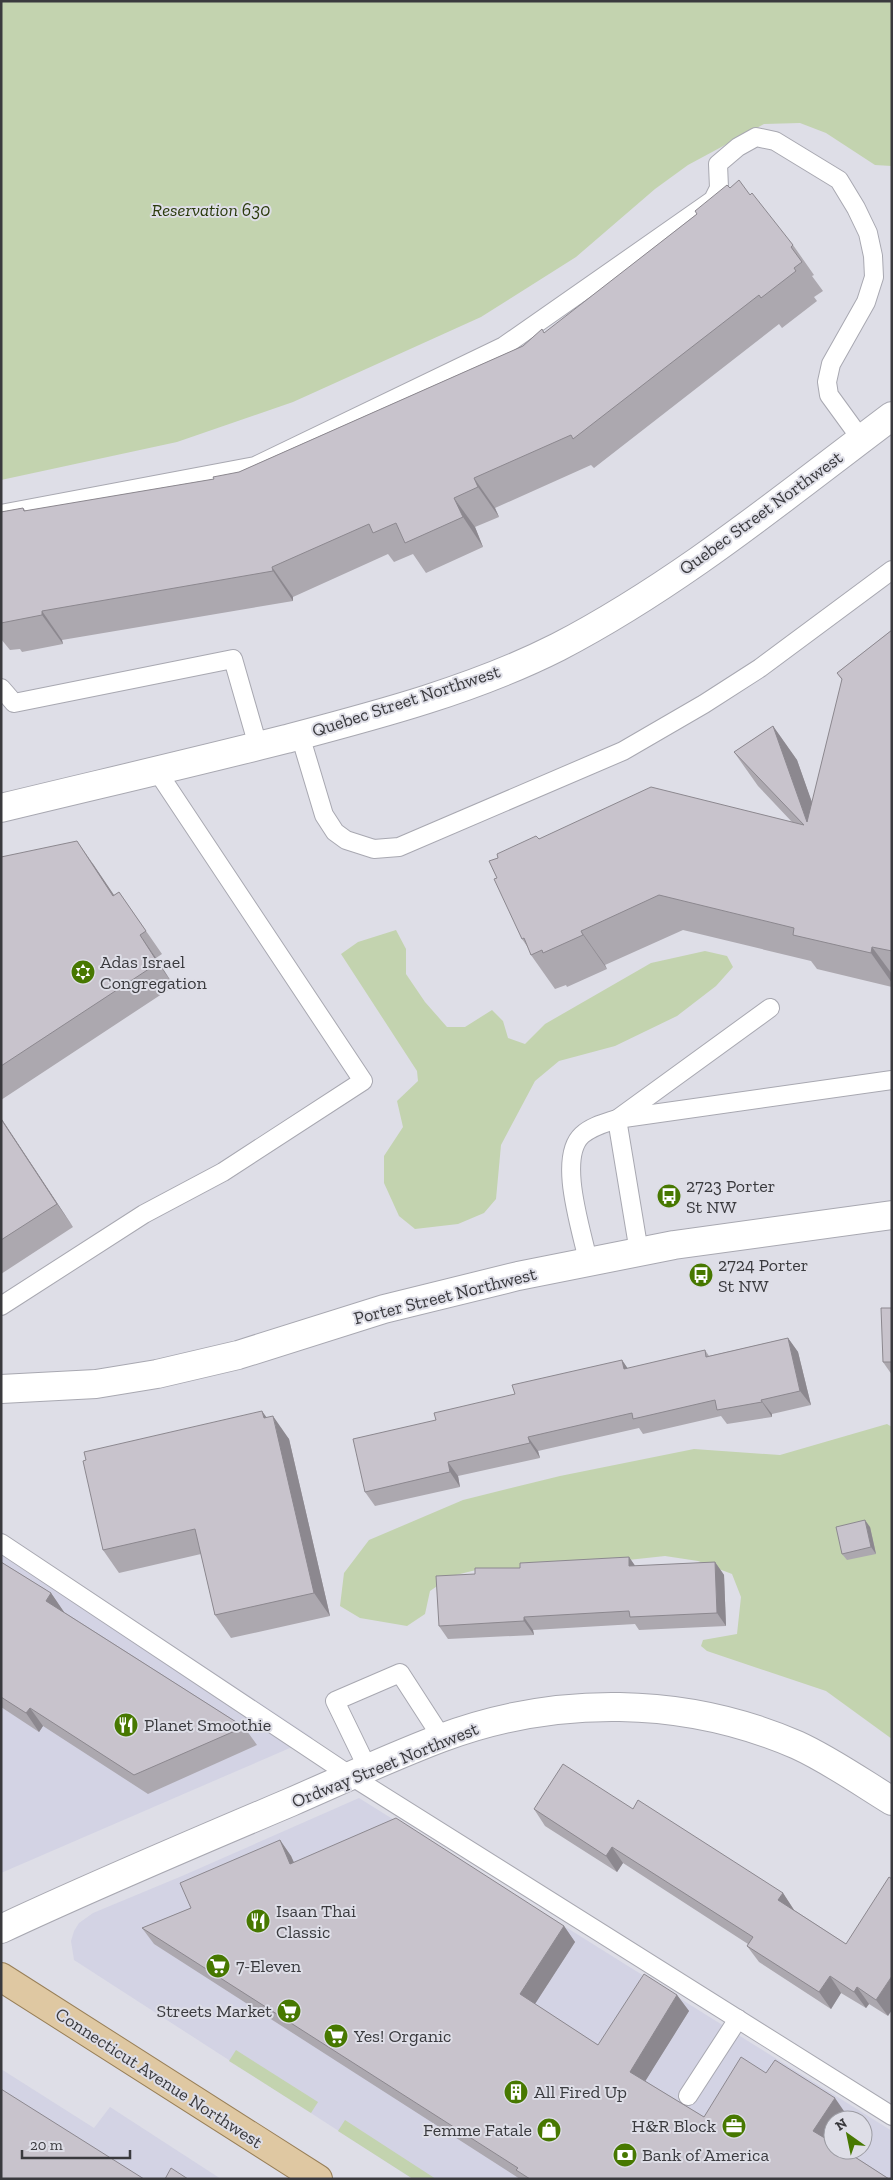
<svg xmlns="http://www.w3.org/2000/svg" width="893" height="2180" font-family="'Zilla Slab',serif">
<rect width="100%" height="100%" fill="#dedee7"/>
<g fill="#d3d3e4" fill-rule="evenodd">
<path d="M 1,1532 L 313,1738 L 1,1873 Z"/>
<path d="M 359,1798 L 892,2131 L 892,2179 L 413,2179 L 74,1960 L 71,1941 L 74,1931 L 79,1923 L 93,1913 L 182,1876 ZM 833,2120 L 863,2120 L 863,2150 L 833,2150 Z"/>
<path d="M 1,2069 L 94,2128 L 110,2107 L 221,2179 L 1,2179 Z"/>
</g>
<g fill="#c3d3af">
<path d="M 1,1 L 892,1 L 892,166 L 875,165 L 826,133 L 800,123 L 764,124 L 688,165 L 655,189 L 576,257 L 481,317 L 293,402 L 177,442 L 1,480 Z"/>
<path d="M 396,930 L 406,949 L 406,974 L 425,1002 L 447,1027 L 465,1027 L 492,1010 L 503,1021 L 508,1038 L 525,1044 L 545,1024 L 651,963 L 705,951 L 727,956 L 733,967 L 716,986 L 677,1016 L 615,1046 L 559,1061 L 535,1081 L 501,1145 L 496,1199 L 484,1213 L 458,1224 L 415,1229 L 399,1216 L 384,1183 L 384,1156 L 403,1127 L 397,1101 L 418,1081 L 417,1071 L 341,954 L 358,942 Z"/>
<path d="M 887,1424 L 892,1427 L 892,1739 L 826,1691 L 707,1651 L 701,1646 L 703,1640 L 737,1634 L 741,1597 L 732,1574 L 698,1561 L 665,1556 L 545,1569 L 476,1570 L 452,1576 L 430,1591 L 425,1614 L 407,1626 L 360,1618 L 340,1606 L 344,1573 L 369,1540 L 463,1500 L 560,1476 L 694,1449 L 780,1455 Z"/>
<path d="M 236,2050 L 318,2102 L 311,2113 L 229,2061 Z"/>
<path d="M 345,2120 L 436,2179 L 413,2179 L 338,2131 Z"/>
</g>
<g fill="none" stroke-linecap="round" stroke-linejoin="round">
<defs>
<g id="lane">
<path d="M 1,514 L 255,466 L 504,346 L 713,200 L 719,188 L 718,164 L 738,147 L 756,137 L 775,141 L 839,180 L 856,208 L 868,233 L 873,256 L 874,277 L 866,302 L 831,364 L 827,382 L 829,395 L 861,439"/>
<path d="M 1,688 L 14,703 L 233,659 L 258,746"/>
<path d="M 300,735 L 324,815 L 335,832 L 346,840 L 374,849 L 399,847 L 623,751 L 704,704 L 760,668 L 892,570"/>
<path d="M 620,1117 L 770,1008"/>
<path d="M 617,1119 L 639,1252"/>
<path d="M 588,1261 C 582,1231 557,1158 582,1135 C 592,1126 605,1123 617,1119 L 892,1080"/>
<path d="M 1,1306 L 144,1214 L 223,1172 L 363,1081 L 157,771"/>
<path d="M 1,1543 L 351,1776 L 892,2116"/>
<path d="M 368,1769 L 335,1701 L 400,1673 L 442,1738"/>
<path d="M 688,2096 L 738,2019"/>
</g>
<g id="street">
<path d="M 1,808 C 96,785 191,763 286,739 C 377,715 473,690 558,647 C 679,584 784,497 892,416"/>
<path d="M 1,1929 C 97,1884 194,1843 291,1802 C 341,1780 391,1757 441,1738 C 556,1695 684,1696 797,1745 C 830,1760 861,1782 892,1801"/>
</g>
<path id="secondary" d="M 1,1389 L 96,1384 L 157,1374 L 238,1355 L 384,1309 L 518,1276 L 674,1245 L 892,1215"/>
<path id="primary" d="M 1,1977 L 318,2179"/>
</defs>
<use href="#lane" stroke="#a8a8b1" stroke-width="20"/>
<use href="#street" stroke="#a8a8b1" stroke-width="30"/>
<use href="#secondary" stroke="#a8a8b1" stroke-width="30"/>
<use href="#primary" stroke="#987f57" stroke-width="30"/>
<use href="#lane" stroke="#fff" stroke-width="18"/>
<use href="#street" stroke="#fff" stroke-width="28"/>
<use href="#secondary" stroke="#fff" stroke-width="28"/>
<use href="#primary" stroke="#dfc8a2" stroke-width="28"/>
</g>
<g fill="#aca8af">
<path d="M 730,188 L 750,195 L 793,245 L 814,275 L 812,276 L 823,291 L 814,297 L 817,301 L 782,328 L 779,324 L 594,468 L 591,465 L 495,508 L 499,517 L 475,527 L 483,547 L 426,573 L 413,554 L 394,562 L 388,554 L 293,597 L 293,601 L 62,640 L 63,644 L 22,652 L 20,649 L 10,650 L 1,639 L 1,512 L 23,508 L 26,511 L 214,479 L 239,472 L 523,346 L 545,333 Z"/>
<path d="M 892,630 L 892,987 L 817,969 L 811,961 L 683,930 L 605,965 L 607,969 L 567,987 L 566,985 L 555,989 L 531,955 L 529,949 L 522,939 L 497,878 L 539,839 L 792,822 L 758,786 L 734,752 L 773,726 L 797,760 L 812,803 L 842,680 L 837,673 Z"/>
<path d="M 1,857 L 93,864 L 114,895 L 119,892 L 162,954 L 156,958 L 174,986 L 1,1100 Z"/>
<path d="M 1,1118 L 73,1227 L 1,1274 Z"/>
<path d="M 892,1308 L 892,1375 L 883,1362 Z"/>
<path d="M 788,1338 L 798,1352 L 811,1405 L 772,1414 L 772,1417 L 727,1424 L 721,1416 L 643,1434 L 639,1428 L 538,1451 L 540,1458 L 458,1476 L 460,1487 L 375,1506 L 365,1492 L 436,1420 L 622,1360 L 628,1369 L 705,1350 L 709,1356 Z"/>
<path d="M 267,1418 L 289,1439 L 330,1616 L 231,1638 L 215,1615 L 201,1554 L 119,1573 L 103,1550 Z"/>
<path d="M 870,1527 L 876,1554 L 847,1560 L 842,1554 Z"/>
<path d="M 629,1557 L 635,1566 L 715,1562 L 724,1575 L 726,1626 L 639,1630 L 635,1624 L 533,1630 L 534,1635 L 448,1639 L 439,1626 L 475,1574 L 520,1568 Z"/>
<path d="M 1,1562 L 51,1593 L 64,1612 L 244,1727 L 257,1745 L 148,1794 L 43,1726 L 39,1732 L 1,1707 Z"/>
<path d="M 534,1809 L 633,1809 L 783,1893 L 794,1910 L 846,1944 L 888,2016 L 869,2004 L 866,2008 L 841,1993 L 831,2009 L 759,1962 L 747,1946 L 748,1944 L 623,1863 L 617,1872 L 545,1826 Z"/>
<path d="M 280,1840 L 291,1856 L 294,1862 L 564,1926 L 575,1942 L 535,2004 L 598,2045 L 677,1995 L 689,2011 L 645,2081 L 704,2117 L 766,2073 L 846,2114 L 842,2120 L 833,2120 L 833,2134 L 829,2140 L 889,2179 L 520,2179 L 154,1944 L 142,1928 L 191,1908 Z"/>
</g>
<g fill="#8c888f">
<path d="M 474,478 L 495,508 L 499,517 L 478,487 Z"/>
<path d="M 454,498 L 475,527 L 483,547 L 463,517 Z"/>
<path d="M 272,567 L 293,597 L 293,601 L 273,571 Z"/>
<path d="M 42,611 L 62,640 L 63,644 L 42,615 Z"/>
<path d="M 773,726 L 797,760 L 831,856 L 807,822 Z"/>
<path d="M 77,841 L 93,864 L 130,919 L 113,896 Z"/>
<path d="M 581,931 L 605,965 L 607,969 L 583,935 Z"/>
<path d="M 140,935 L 156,958 L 174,986 L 158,963 Z"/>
<path d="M 872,947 L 892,974 L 892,983 L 871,953 Z"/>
<path d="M 1,1118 L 73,1227 L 57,1204 L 1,1119 Z"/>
<path d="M 788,1338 L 798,1352 L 811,1405 L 800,1391 Z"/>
<path d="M 622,1360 L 632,1375 L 624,1369 Z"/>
<path d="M 761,1400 L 772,1414 L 772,1417 L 762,1402 Z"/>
<path d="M 262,1411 L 277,1432 L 273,1416 L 289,1439 L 330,1616 L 314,1593 Z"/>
<path d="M 528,1437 L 538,1451 L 540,1458 L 530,1443 Z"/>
<path d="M 448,1462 L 458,1476 L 460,1487 L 450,1472 Z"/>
<path d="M 865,1520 L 870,1527 L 876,1554 L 871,1547 Z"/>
<path d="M 629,1557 L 638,1570 L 629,1566 Z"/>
<path d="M 715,1562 L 724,1575 L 726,1626 L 717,1613 Z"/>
<path d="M 51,1593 L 64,1612 L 60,1620 L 46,1601 Z"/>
<path d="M 524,1617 L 533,1630 L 534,1635 L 524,1621 Z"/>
<path d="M 30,1708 L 43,1726 L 39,1732 L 26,1713 Z"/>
<path d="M 280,1840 L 291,1856 L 301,1880 L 290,1864 Z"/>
<path d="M 612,1847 L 623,1863 L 617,1872 L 606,1856 Z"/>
<path d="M 783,1893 L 794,1910 L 790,1917 L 778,1900 Z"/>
<path d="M 564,1926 L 575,1942 L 531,2010 L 520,1994 Z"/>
<path d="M 830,1976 L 841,1993 L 831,2009 L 819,1992 Z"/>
<path d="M 892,1976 L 892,2010 L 888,2016 L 876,2000 Z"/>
<path d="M 857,1987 L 869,2004 L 866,2008 L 854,1992 Z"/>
<path d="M 677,1995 L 689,2011 L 641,2088 L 630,2072 Z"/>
<path d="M 835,2098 L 846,2114 L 842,2120 L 833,2120 L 833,2134 L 825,2147 L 813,2131 Z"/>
</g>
<g fill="#c8c3cc" stroke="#8c888f">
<path d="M 739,180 L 750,195 L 752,193 L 793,245 L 791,247 L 802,262 L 794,268 L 796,271 L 761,298 L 759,295 L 573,439 L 571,435 L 474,478 L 478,487 L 454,498 L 463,517 L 405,543 L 396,523 L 373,533 L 369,524 L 272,567 L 273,571 L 42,611 L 42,615 L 1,623 L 1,512 L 23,508 L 24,511 L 214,479 L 213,477 L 239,472 L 523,346 L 542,329 L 544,333 L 697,214 L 695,211 L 727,185 L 730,188 Z"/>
<path d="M 892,630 L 892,951 L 872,947 L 871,953 L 793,935 L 794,928 L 659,895 L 581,931 L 583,935 L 543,953 L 542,950 L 531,955 L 524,938 L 522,939 L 494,879 L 497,878 L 489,861 L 498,858 L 497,854 L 536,836 L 539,839 L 651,787 L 804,825 L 734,752 L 773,726 L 807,822 L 842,679 L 837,673 Z"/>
<path d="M 77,841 L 113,896 L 119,892 L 146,931 L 140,935 L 158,963 L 1,1066 L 1,857 Z"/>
<path d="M 1,1119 L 57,1204 L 1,1240 Z"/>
<path d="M 881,1308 L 892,1308 L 892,1362 L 883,1362 Z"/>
<path d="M 788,1338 L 800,1391 L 761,1400 L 762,1402 L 717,1410 L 715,1400 L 633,1419 L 632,1413 L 528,1437 L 530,1443 L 448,1462 L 450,1472 L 365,1492 L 353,1439 L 436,1420 L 434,1413 L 515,1394 L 512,1385 L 622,1360 L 624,1369 L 705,1350 L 706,1357 Z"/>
<path d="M 262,1411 L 264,1418 L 273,1416 L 314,1593 L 215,1615 L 195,1529 L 103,1550 L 83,1461 L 86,1460 L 84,1452 Z"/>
<path d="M 865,1520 L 871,1547 L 842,1554 L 836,1527 Z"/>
<path d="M 629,1557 L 629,1566 L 715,1562 L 717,1613 L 630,1617 L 629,1611 L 524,1617 L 524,1621 L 439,1626 L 436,1576 L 475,1574 L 475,1568 L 520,1568 L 520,1563 Z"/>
<path d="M 1,1562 L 51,1593 L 46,1601 L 244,1727 L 134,1775 L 30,1708 L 26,1713 L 1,1697 Z"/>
<path d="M 563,1764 L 633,1809 L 638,1800 L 783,1893 L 778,1900 L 846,1944 L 889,1877 L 892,1879 L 892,1976 L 876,2000 L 857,1987 L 854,1992 L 830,1976 L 819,1992 L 747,1946 L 753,1937 L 612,1847 L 606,1856 L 534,1809 Z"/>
<path d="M 396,1818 L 564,1926 L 520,1994 L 598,2045 L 644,1974 L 677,1995 L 630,2072 L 704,2117 L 741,2057 L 766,2073 L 775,2060 L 835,2098 L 813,2131 L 833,2143 L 833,2150 L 844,2150 L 889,2179 L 530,2179 L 516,2170 L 518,2168 L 142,1928 L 191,1908 L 180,1883 L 280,1840 L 290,1864 Z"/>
<path d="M 1,2089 L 144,2179 L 1,2179 Z"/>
<path d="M 171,2168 L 188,2179 L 165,2179 Z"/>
</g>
<defs>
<symbol id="synagogue-disc" viewBox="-11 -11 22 22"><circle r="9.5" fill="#477800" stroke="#dedee7"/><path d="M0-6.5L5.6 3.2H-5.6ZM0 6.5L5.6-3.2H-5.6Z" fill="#fff"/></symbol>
<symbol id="bus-disc" viewBox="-11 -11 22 22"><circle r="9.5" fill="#477800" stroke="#dedee7"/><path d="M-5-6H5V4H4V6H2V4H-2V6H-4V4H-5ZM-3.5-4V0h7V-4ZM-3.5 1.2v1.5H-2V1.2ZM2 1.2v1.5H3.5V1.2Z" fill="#fff"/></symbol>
<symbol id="restaurant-disc" viewBox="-11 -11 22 22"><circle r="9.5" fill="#477800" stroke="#dedee7"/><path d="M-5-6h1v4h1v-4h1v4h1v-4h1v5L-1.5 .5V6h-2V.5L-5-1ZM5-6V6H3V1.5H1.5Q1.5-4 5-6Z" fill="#fff"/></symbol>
<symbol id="supermarket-disc" viewBox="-11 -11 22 22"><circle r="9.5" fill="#477800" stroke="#dedee7"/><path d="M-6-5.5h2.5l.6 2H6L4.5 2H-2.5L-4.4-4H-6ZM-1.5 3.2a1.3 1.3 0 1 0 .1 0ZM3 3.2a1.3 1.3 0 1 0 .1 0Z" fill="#fff"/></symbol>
<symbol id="building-disc" viewBox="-11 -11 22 22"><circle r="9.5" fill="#477800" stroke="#dedee7"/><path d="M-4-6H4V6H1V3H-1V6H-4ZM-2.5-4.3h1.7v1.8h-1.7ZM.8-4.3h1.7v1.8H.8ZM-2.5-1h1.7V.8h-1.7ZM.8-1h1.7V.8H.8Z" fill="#fff"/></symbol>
<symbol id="office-disc" viewBox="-11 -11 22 22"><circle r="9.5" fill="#477800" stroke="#dedee7"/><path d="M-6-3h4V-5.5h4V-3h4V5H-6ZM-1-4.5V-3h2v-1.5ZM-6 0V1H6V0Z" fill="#fff"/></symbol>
<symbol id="shop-disc" viewBox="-11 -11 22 22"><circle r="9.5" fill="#477800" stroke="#dedee7"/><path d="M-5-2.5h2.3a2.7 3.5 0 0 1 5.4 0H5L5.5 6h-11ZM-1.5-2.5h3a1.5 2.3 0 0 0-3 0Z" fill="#fff"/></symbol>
<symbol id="bank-disc" viewBox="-11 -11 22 22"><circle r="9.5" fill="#477800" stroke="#dedee7"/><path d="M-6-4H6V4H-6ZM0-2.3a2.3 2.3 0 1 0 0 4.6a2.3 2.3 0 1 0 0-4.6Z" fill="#fff"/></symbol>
</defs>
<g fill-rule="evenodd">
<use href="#synagogue-disc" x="69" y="958" width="28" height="28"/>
<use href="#bus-disc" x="655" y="1182" width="28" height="28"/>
<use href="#bus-disc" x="687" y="1261" width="28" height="28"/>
<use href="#restaurant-disc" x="112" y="1711" width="28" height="28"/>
<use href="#restaurant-disc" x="244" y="1907" width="28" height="28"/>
<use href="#supermarket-disc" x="204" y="1952" width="28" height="28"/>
<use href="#supermarket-disc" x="275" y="1997" width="28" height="28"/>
<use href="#supermarket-disc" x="322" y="2022" width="28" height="28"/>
<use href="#building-disc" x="502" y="2078" width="28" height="28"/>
<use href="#office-disc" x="720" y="2112" width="28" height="28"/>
<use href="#shop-disc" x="535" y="2116" width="28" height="28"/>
<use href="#bank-disc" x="611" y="2141" width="28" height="28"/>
</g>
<g text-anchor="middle" stroke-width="4" stroke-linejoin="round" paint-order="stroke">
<g font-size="18" font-style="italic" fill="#2b3b0d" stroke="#dedee7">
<text x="211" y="216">Reservation 630</text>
</g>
<g font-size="18" fill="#3a3a3e" stroke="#dedee7">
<text transform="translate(761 513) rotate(-36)" y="6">Quebec Street Northwest</text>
<text transform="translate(406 701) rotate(-18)" y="6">Quebec Street Northwest</text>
<text transform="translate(445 1296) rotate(-14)" y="6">Porter Street Northwest</text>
<text transform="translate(385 1765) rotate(-22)" y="6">Ordway Street Northwest</text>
<text transform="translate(159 2078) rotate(33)" y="6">Connecticut Avenue Northwest</text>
</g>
<g font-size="18" fill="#3a3a3e" stroke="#dedee7" text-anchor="start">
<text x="100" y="968">Adas Israel<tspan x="100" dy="21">Congregation</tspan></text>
<text x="686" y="1192">2723 Porter<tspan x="686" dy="21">St NW</tspan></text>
<text x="718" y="1271">2724 Porter<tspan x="718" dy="21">St NW</tspan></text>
<text x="144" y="1731">Planet Smoothie</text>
<text x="276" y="1917">Isaan Thai<tspan x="276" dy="21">Classic</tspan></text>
<text x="236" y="1972">7-Eleven</text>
<text x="272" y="2017" text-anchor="end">Streets Market</text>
<text x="354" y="2042">Yes! Organic</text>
<text x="534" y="2098">All Fired Up</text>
<text x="716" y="2132" text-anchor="end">H&amp;R Block</text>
<text x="532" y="2136" text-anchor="end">Femme Fatale</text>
<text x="642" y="2161">Bank of America</text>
</g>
</g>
<rect width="893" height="2180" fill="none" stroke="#3a3a3e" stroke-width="5"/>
<g transform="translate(848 2135) rotate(327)"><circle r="24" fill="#dedee7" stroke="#9c9ca3"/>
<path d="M0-4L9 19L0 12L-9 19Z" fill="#477800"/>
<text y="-8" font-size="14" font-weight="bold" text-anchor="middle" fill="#3a3a3e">N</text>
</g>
<path d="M22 2150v8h108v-8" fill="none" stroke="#3a3a3e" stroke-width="2.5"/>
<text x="30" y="2150" font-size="15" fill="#3a3a3e" stroke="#dedee7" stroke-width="4" paint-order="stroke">20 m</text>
</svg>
